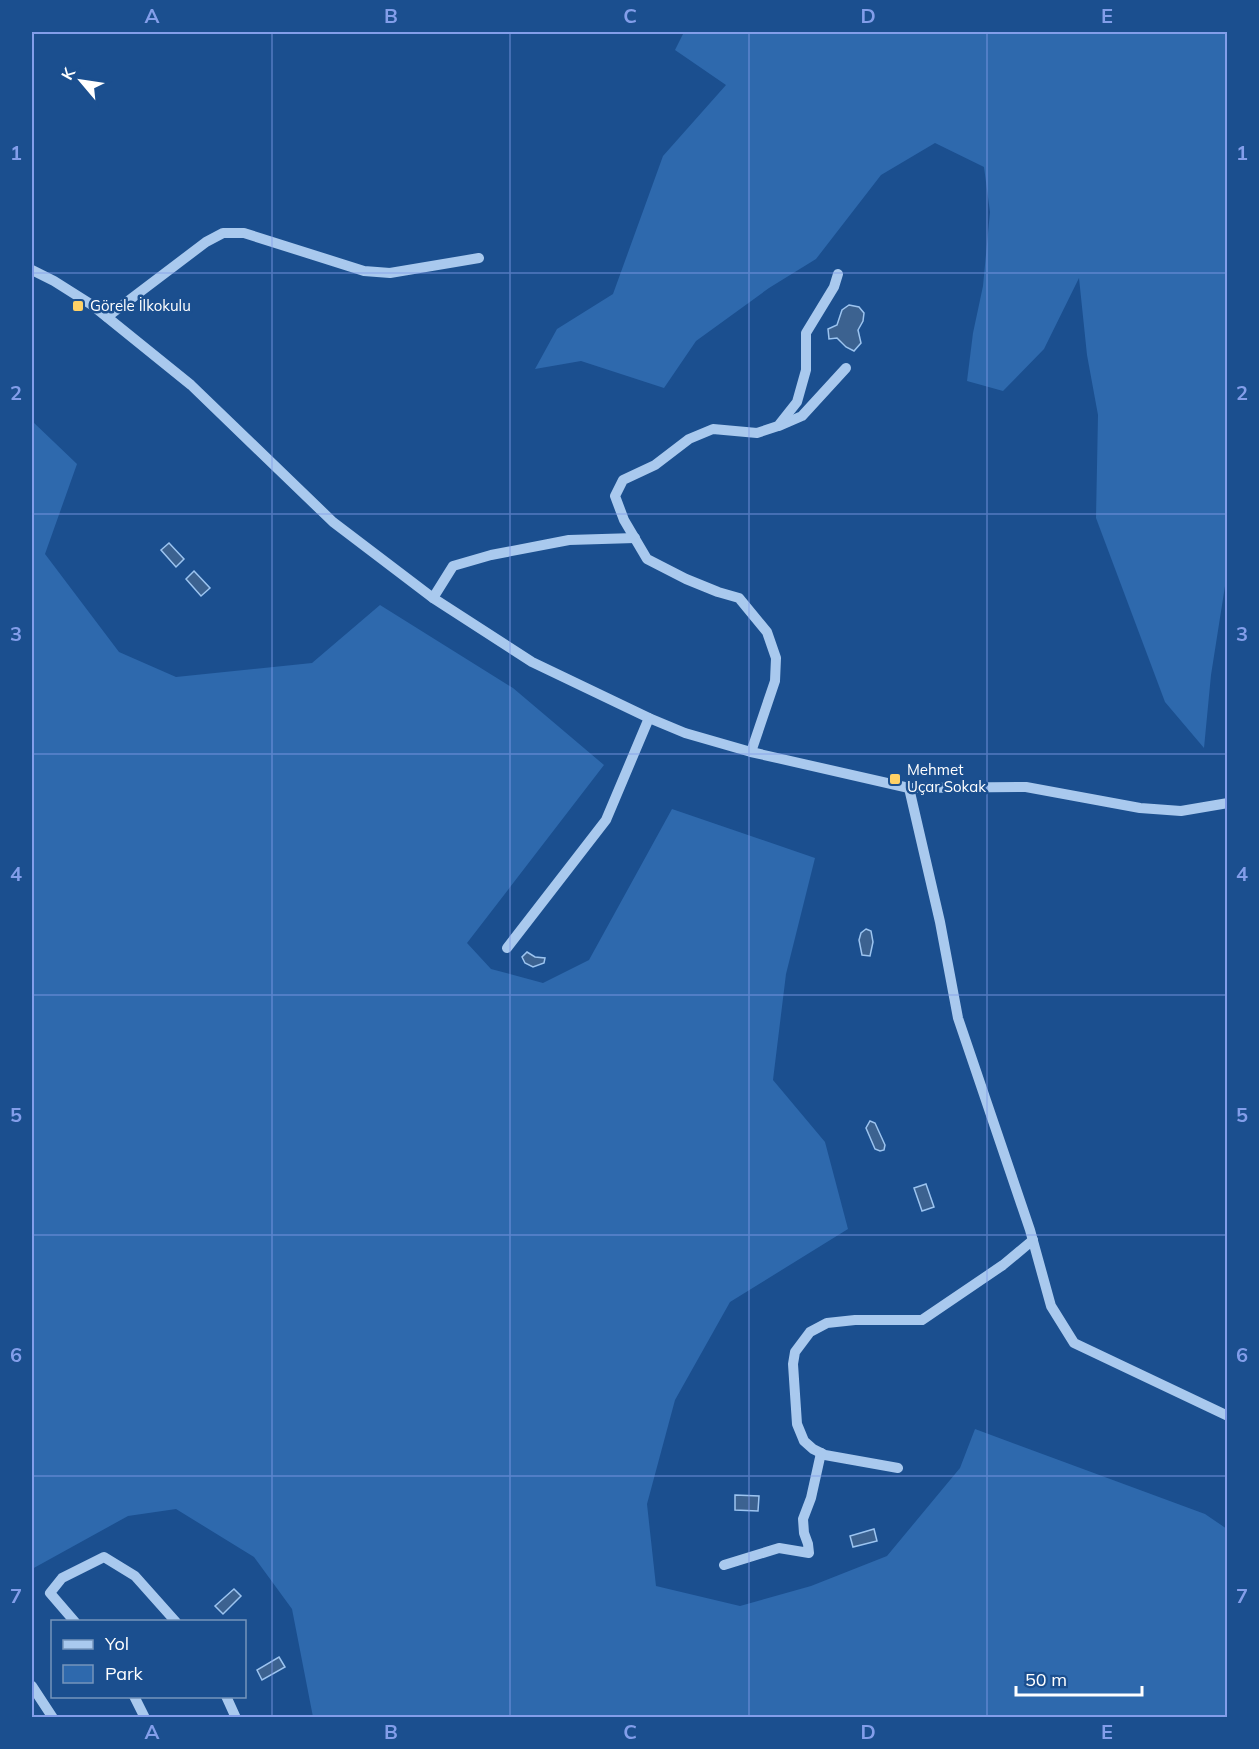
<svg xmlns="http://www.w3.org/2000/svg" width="1259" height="1749" font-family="Mulish,sans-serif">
<rect width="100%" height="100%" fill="#1b4f8f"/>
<g fill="#2e69ad">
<path d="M 684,32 L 1227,32 L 1228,567 L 1211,675 L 1204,748 L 1165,702 L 1096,518 L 1098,415 L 1087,355 L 1079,278 L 1044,349 L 1003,391 L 967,381 L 973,333 L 983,286 L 990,212 L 984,167 L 935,143 L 881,175 L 816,259 L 769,288 L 696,341 L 664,388 L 581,361 L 535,369 L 557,329 L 613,294 L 663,156 L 726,85 L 675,50 Z"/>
<path d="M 32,421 L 77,464 L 45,554 L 119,652 L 176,677 L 312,663 L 380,605 L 513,688 L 604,765 L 467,943 L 491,969 L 543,983 L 589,960 L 672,809 L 815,858 L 786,974 L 773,1080 L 825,1142 L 848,1229 L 730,1302 L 675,1400 L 647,1504 L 656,1586 L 740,1606 L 811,1586 L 887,1556 L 960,1468 L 975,1429 L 1205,1514 L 1227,1529 L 1227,1717 L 313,1717 L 292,1609 L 254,1557 L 176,1509 L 128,1516 L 32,1569 Z"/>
</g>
<g fill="#3c6290" stroke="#9cc4f0" stroke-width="1.5">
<path d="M 849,305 L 859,307 L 864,313 L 863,321 L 858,330 L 861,343 L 854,351 L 846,347 L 837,338 L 829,339 L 828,329 L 837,325 L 842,310 Z"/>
<path d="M 169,543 L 184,559 L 176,567 L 161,550 Z"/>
<path d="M 194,571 L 210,588 L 201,596 L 186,579 Z"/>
<path d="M 866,929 L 871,931 L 873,942 L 870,956 L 862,955 L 859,940 L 861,933 Z"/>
<path d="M 527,952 L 535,957 L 545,958 L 544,963 L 533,967 L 525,963 L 522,957 Z"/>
<path d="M 870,1121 L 875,1123 L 885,1145 L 884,1150 L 880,1151 L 875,1149 L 866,1128 Z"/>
<path d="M 926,1184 L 934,1207 L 922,1211 L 914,1188 Z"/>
<path d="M 735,1495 L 759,1496 L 758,1511 L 735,1510 Z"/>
<path d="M 874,1529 L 877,1541 L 853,1547 L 850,1536 Z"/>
<path d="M 234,1589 L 241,1596 L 223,1614 L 215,1606 Z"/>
<path d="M 279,1657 L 285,1667 L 262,1680 L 257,1670 Z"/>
</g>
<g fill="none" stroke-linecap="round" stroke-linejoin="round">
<g stroke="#a9c9ee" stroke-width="10">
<path d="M 32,270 L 54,281 L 92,305 L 191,385 L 333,522 L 433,598 L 532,662 L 649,718 L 685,733 L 751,752 L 909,788 L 1026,787 L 1140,808 L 1181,811 L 1228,803"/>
<path d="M 107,317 L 206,242 L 223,233 L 244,233 L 364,271 L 390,273 L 479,258"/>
<path d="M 779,426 L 802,416 L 846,368"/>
<path d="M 433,598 L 453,566 L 491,555 L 569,540 L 635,538"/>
<path d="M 751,752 L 775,681 L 776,658 L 767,632 L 739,598 L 718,592 L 686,579 L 647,559 L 624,520 L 615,496 L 623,480 L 655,465 L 689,439 L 713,429 L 757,433 L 778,426 L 797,402 L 806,370 L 806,333 L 834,287 L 838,274"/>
<path d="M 909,788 L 940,922 L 958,1018 L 1030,1230 L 1051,1306 L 1074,1343 L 1228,1416"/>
<path d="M 507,948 L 606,820 L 649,718"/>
<path d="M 898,1468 L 825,1455 L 813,1449 L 804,1441 L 797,1424 L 793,1364 L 795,1352 L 810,1332 L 827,1323 L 855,1320 L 922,1320 L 1003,1265 L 1033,1240"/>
<path d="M 724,1565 L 779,1548 L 809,1553 L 808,1544 L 804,1533 L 803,1519 L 811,1498 L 821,1453"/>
<path d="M 75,1622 L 50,1593 L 62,1578 L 104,1557 L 135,1576 L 176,1622"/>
<path d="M 32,1686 L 53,1718"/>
<path d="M 134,1696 L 145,1718"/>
<path d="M 226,1696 L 236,1718"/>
</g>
</g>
<path fill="none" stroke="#839eea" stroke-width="1.5" stroke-opacity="0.55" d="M 272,32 L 272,1718M 510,32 L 510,1718M 749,32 L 749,1718M 987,32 L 987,1718M 32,273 L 1228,273M 32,514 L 1228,514M 32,754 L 1228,754M 32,995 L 1228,995M 32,1235 L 1228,1235M 32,1476 L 1228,1476"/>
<g fill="#ffd166" stroke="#1b4f8f" stroke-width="2">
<rect x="72" y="300" width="12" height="12" rx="3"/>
<rect x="889" y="773" width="12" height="12" rx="3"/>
</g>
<g text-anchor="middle" stroke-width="5" stroke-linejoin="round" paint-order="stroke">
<g font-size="15" fill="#fff" stroke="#1b4f8f" text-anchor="start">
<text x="90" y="311">Görele İlkokulu</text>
<text x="907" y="775">Mehmet<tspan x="907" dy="17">Uçar Sokak</tspan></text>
</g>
</g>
<rect width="1259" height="1749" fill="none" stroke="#1b4f8f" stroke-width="66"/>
<rect x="51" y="1620" width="195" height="78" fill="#1b4f8f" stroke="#7695bc" stroke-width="1.5"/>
<rect x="63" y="1640" width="30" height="9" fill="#a9c9ee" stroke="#7695bc" stroke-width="1.5"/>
<text x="105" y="1650" font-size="18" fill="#ffffff">Yol</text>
<rect x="63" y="1665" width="30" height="18" fill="#2e69ad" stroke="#7695bc" stroke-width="1.5"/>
<text x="105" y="1680" font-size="18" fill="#ffffff">Park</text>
<g transform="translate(81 81) rotate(299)" stroke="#1b4f8f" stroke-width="4.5" paint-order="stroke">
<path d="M0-4.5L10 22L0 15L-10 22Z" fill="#ffffff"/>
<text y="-9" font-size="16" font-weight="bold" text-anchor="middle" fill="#ffffff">K</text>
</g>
<path d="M1016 1686v9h126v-9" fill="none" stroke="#ffffff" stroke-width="3"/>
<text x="1025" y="1686" font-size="18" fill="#ffffff" stroke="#1b4f8f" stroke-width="4.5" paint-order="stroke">50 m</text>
<rect x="33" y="33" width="1193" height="1683" fill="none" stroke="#839eea" stroke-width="2"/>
<g font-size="20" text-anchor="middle" font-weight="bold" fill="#839eea">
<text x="152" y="23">A</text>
<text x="391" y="23">B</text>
<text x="630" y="23">C</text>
<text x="868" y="23">D</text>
<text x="1107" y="23">E</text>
<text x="16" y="160">1</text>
<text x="1242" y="160">1</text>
<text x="16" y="400">2</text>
<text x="1242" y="400">2</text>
<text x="16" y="641">3</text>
<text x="1242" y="641">3</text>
<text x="16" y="881">4</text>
<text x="1242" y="881">4</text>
<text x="16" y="1122">5</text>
<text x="1242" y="1122">5</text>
<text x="16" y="1362">6</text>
<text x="1242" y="1362">6</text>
<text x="16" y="1603">7</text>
<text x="1242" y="1603">7</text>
<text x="152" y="1739">A</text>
<text x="391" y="1739">B</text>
<text x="630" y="1739">C</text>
<text x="868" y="1739">D</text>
<text x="1107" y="1739">E</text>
</g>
</svg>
